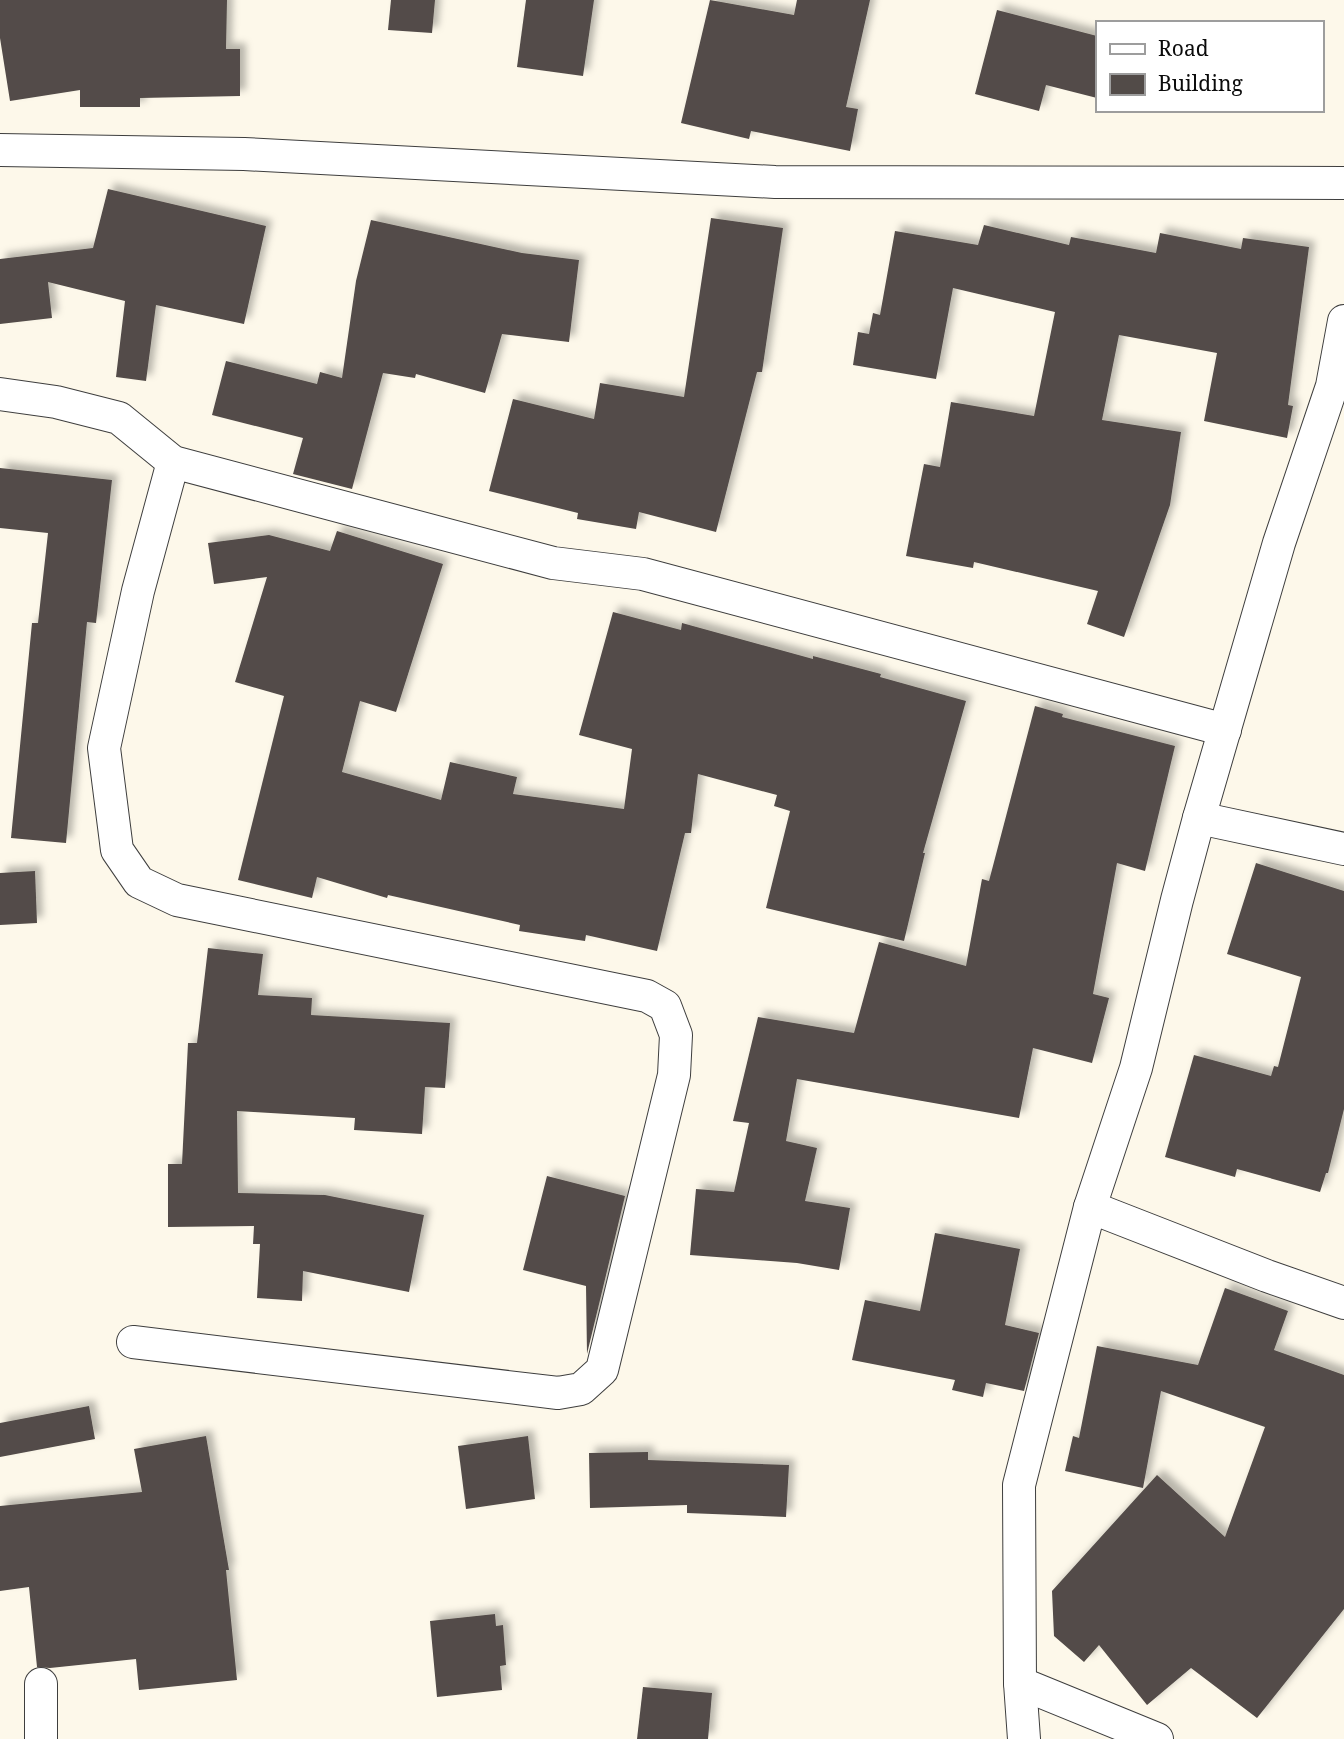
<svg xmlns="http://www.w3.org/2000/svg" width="1344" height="1739" font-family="'Noto Serif',serif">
<defs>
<filter id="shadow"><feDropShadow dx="6" dy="-6" stdDeviation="3.5" flood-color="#0004"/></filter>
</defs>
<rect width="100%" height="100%" fill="#fdf8ea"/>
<g fill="#524b48" filter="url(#shadow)">
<path d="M 0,0 L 227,0 L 226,49 L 240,49 L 240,96 L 140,98 L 140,107 L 80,107 L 80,90 L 10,101 L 0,38 Z"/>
<path d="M 391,0 L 435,0 L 432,33 L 388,30 Z"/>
<path d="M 526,0 L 594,0 L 583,76 L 517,67 Z"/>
<path d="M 710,0 L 794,15 L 797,0 L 870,0 L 846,107 L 858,109 L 850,151 L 751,131 L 749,139 L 681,123 Z"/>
<path d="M 997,10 L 1097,36 L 1097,98 L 1046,85 L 1039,111 L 975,94 Z"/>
<path d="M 108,189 L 266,226 L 244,324 L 156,305 L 146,381 L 116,377 L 125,301 L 48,282 L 52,318 L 0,324 L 0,259 L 93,248 Z"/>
<path d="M 711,218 L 783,228 L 762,372 L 757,372 L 716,532 L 639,512 L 636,529 L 577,519 L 578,513 L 489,491 L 513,399 L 594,419 L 600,383 L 684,397 Z"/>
<path d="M 371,220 L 522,253 L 579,260 L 569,342 L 502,334 L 485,393 L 416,374 L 415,378 L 383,373 L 352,489 L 293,474 L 303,438 L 212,415 L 226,361 L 317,384 L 320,372 L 342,378 L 356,281 Z"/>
<path d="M 984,225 L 1069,245 L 1071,237 L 1156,253 L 1160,233 L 1241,249 L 1243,238 L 1309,247 L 1288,405 L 1293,406 L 1287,438 L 1204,421 L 1217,353 L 1119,335 L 1102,420 L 1181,432 L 1170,505 L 1124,637 L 1087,624 L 1098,591 L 974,562 L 973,568 L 906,556 L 924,464 L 940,467 L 951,402 L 1034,416 L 1055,312 L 953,288 L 936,379 L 853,365 L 858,332 L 869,334 L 873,313 L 880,315 L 895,231 L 978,245 Z"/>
<path d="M 0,468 L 112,480 L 96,623 L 87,622 L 66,843 L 11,838 L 32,623 L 38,623 L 48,533 L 0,528 Z"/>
<path d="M 337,531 L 443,564 L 396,712 L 360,701 L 342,772 L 441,800 L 450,762 L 517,777 L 513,794 L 624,809 L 632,749 L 579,735 L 613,612 L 681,630 L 682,623 L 813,659 L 813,656 L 881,674 L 880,677 L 966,701 L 923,853 L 925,853 L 904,941 L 766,908 L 790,811 L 774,806 L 777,795 L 698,774 L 691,833 L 685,833 L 657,951 L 586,935 L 585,941 L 519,931 L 520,925 L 388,895 L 387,898 L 317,877 L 312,898 L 238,880 L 284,696 L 235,682 L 267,577 L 214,584 L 208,543 L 269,535 L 330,551 Z"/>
<path d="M 1035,706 L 1063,714 L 1062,717 L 1175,746 L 1145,871 L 1117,863 L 1093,994 L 1109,998 L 1092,1063 L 1033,1048 L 1019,1118 L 797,1079 L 786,1141 L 817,1148 L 805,1201 L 850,1208 L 839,1270 L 797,1263 L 690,1255 L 696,1189 L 734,1192 L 749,1123 L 733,1121 L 758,1017 L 854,1033 L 879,942 L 966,966 L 982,879 L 989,881 Z"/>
<path d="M 1256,863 L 1344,891 L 1344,1109 L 1328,1173 L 1326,1173 L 1320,1192 L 1237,1169 L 1235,1177 L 1165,1157 L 1194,1055 L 1271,1076 L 1274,1066 L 1278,1067 L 1301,977 L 1227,954 Z"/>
<path d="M 35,871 L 37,923 L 0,925 L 0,873 Z"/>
<path d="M 208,948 L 263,954 L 258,995 L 312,998 L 311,1015 L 450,1023 L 445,1088 L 425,1087 L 422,1134 L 354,1130 L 355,1118 L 237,1111 L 238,1193 L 325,1195 L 424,1215 L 409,1292 L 303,1271 L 302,1301 L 257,1298 L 260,1244 L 253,1244 L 254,1226 L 168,1227 L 168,1164 L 182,1164 L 188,1043 L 197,1043 Z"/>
<path d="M 547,1176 L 625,1196 L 587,1354 L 586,1286 L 523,1270 Z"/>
<path d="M 935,1233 L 1020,1249 L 1005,1325 L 1039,1333 L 1024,1391 L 986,1383 L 983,1397 L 952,1390 L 955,1380 L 852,1360 L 865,1300 L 920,1311 Z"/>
<path d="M 1225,1288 L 1288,1311 L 1274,1350 L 1344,1375 L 1344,1609 L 1257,1718 L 1191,1668 L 1147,1705 L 1099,1645 L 1084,1662 L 1054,1636 L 1052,1591 L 1157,1475 L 1225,1537 L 1265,1427 L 1161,1391 L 1143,1488 L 1065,1471 L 1073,1436 L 1079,1438 L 1097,1346 L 1198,1365 Z"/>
<path d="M 89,1406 L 95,1439 L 0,1457 L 0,1423 Z"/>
<path d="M 206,1436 L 229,1570 L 226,1570 L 237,1680 L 139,1690 L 136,1659 L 50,1668 L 37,1667 L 29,1587 L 0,1591 L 0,1506 L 142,1492 L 134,1449 Z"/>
<path d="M 528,1436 L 535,1499 L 466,1509 L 458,1446 Z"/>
<path d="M 648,1452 L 648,1460 L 789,1465 L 786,1517 L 687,1513 L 687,1505 L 590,1508 L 589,1453 Z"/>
<path d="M 495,1614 L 496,1626 L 503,1625 L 506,1665 L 500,1666 L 502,1690 L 437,1697 L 430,1621 Z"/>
<path d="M 643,1687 L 712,1693 L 708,1739 L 637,1739 Z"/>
</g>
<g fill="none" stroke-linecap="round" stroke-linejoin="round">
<defs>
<g id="street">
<path d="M 0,150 L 244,154 L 775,182 L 1344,183"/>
<path d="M 0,394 L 56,402 L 119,418 L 173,462 L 553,563 L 643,574 L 1225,730"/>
<path d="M 1199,818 L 1344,849"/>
<path d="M 1090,1207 L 1267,1276 L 1344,1303"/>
<path d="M 133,1342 L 558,1393 L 581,1389 L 602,1370 L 674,1075 L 676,1035 L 665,1006 L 647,996 L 177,900 L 139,882 L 117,850 L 104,748 L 138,591 L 173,462"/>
<path d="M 1020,1683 L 1157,1739"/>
<path d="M 41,1739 L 41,1684"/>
<path d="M 1024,1739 L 1020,1683 L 1019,1485 L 1090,1207 L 1136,1068 L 1177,900 L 1199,818 L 1279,543 L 1332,386 L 1344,321"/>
</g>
</defs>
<use href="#street" stroke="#3e3e3e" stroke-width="34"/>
<use href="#street" stroke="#fff" stroke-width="32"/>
</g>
<rect x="1096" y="21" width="228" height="91" fill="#ffffff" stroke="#9d9d9d" stroke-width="2"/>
<rect x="1110" y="44" width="35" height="10" fill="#ffffff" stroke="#9d9d9d" stroke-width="2"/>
<text x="1158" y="56" font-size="21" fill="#0b0b0b">Road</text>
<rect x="1110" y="74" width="35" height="21" fill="#524b48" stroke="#9d9d9d" stroke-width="2"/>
<text x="1158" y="91" font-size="21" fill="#0b0b0b">Building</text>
</svg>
